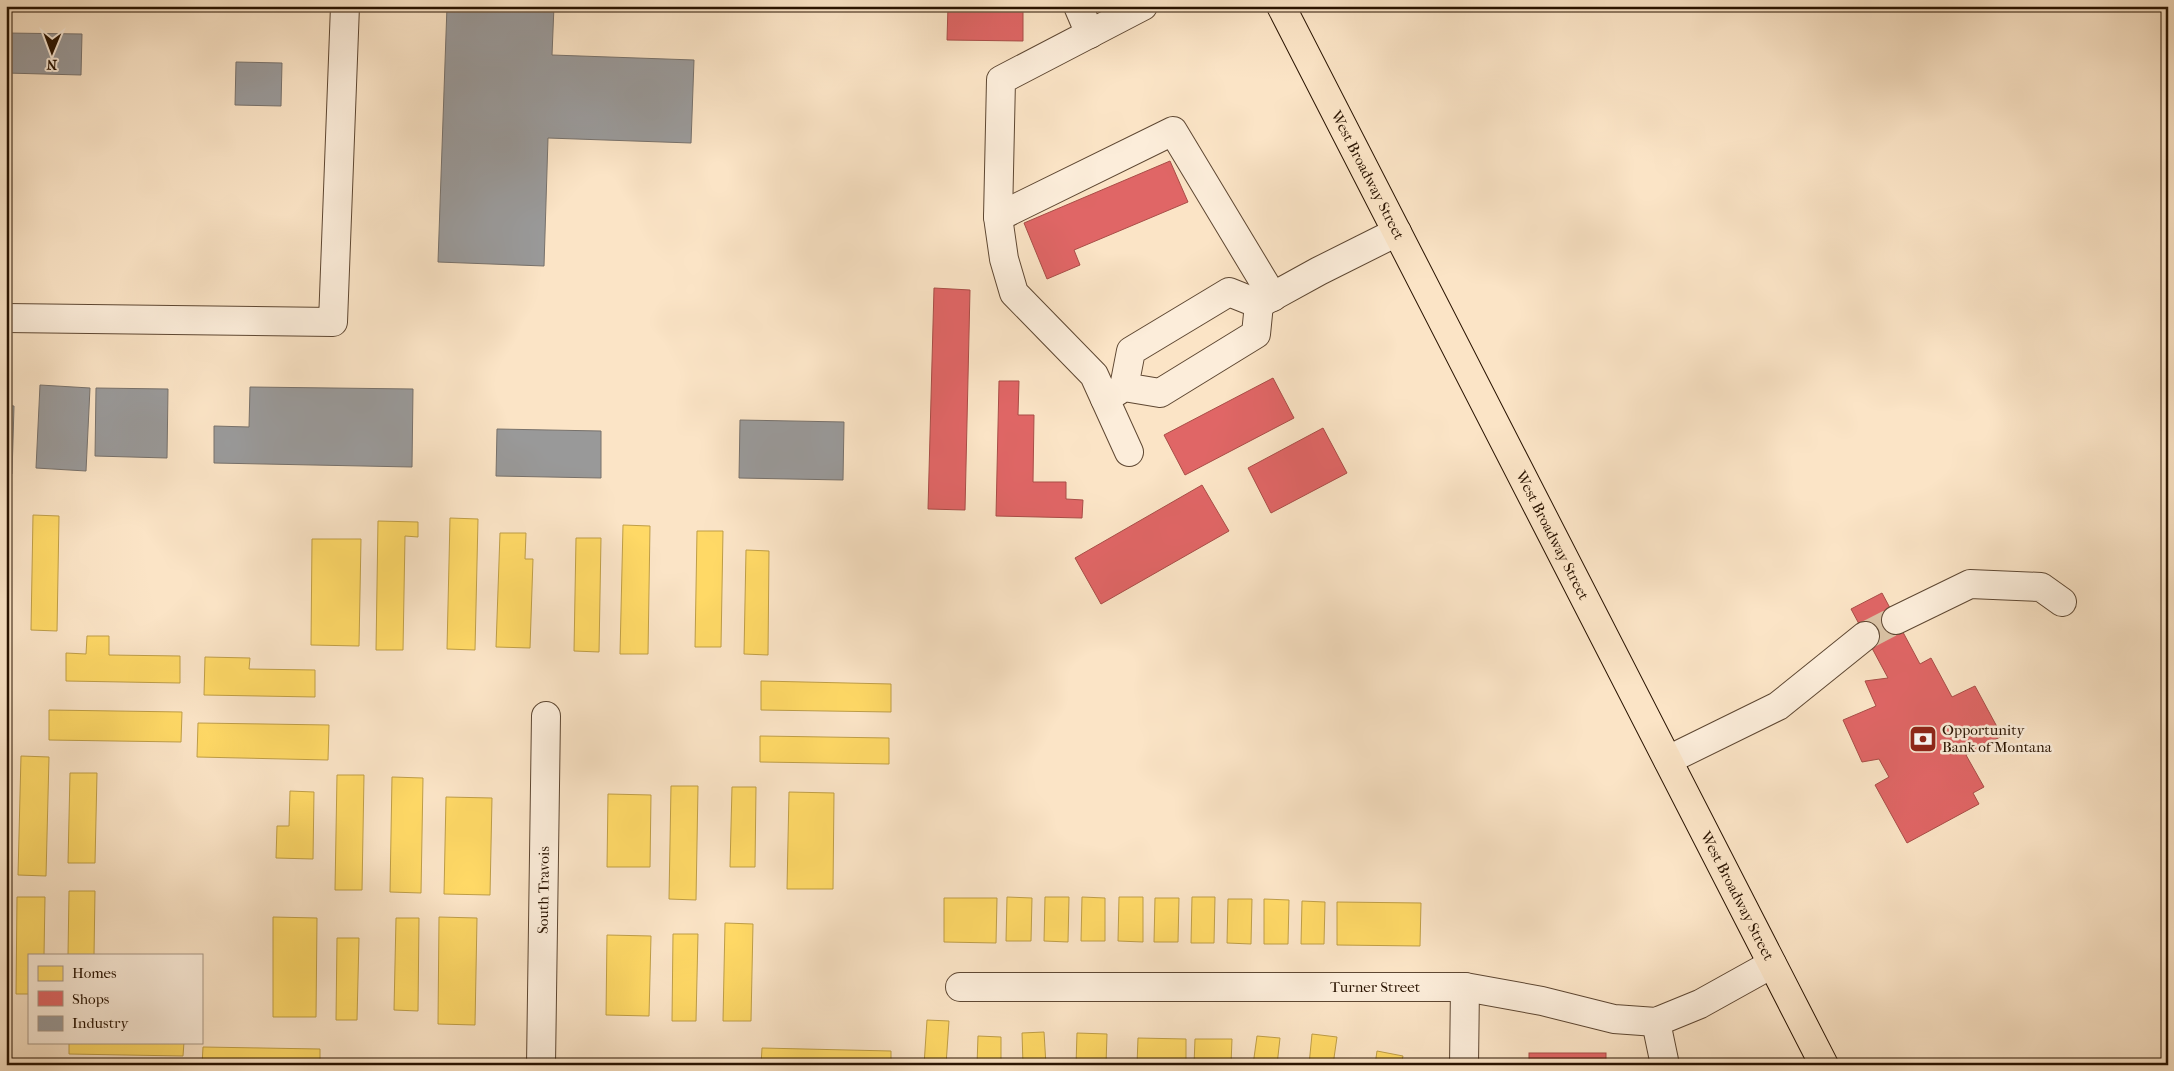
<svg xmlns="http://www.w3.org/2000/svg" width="2174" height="1071" font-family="'IM FELL French Canon',serif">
<rect width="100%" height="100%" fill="#fbe4c6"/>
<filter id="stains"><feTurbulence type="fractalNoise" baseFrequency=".004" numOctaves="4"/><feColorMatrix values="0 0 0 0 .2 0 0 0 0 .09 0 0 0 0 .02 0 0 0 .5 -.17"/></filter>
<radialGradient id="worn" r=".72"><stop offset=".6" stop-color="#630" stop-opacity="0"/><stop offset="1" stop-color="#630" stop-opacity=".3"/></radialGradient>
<g fill="#ffd966" stroke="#bf9e47">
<path d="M 6,503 L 8,503 L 6,621 Z"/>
<path d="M 33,515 L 59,516 L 57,631 L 31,630 Z"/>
<path d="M 450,518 L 478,519 L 475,650 L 447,649 Z"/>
<path d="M 378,521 L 418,522 L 418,537 L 405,536 L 403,650 L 376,650 Z"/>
<path d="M 623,525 L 650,526 L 648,654 L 620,654 Z"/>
<path d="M 697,531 L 723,531 L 721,647 L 695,647 Z"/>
<path d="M 500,533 L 526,533 L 525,559 L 533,559 L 530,648 L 496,647 Z"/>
<path d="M 576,538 L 601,538 L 599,652 L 574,651 Z"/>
<path d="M 312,539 L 361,539 L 359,646 L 311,645 Z"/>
<path d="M 746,550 L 769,551 L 768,655 L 744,654 Z"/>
<path d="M 87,636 L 109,636 L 109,655 L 180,656 L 180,683 L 66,681 L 66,653 L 86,654 Z"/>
<path d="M 205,657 L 250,658 L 249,669 L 315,670 L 315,697 L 204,695 Z"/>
<path d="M 761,681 L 891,684 L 891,712 L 761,710 Z"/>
<path d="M 49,710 L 182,712 L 181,742 L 49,740 Z"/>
<path d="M 198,723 L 329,725 L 328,760 L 197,757 Z"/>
<path d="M 760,736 L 889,738 L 889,764 L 760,762 Z"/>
<path d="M 21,756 L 49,757 L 46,876 L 18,875 Z"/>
<path d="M 70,773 L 97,773 L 95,863 L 68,863 Z"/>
<path d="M 337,775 L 364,775 L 362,890 L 335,890 Z"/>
<path d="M 392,777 L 423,778 L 421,893 L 390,892 Z"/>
<path d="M 671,786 L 698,786 L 696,900 L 669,899 Z"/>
<path d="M 732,787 L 756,787 L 755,867 L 730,867 Z"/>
<path d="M 290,791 L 314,792 L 313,859 L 276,858 L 277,826 L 289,826 Z"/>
<path d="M 789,792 L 834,793 L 833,889 L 787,889 Z"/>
<path d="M 608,794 L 651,795 L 650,867 L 607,867 Z"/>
<path d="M 446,797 L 492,798 L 490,895 L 444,894 Z"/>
<path d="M 69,891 L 95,891 L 94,955 L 68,955 Z"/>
<path d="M 17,897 L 45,897 L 44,955 L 29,955 L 29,994 L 16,994 Z"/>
<path d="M 1007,897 L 1032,898 L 1031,941 L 1006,941 Z"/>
<path d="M 1045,897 L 1069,897 L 1068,942 L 1044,941 Z"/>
<path d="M 1082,897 L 1105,898 L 1105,941 L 1081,941 Z"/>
<path d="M 1119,897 L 1143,897 L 1143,942 L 1118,941 Z"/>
<path d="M 1192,897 L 1215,897 L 1214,943 L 1191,943 Z"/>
<path d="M 944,898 L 997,898 L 996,943 L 944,942 Z"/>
<path d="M 1155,898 L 1179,898 L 1178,942 L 1154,942 Z"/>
<path d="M 1228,899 L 1252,899 L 1251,944 L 1227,943 Z"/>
<path d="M 1264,899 L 1289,900 L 1288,944 L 1264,944 Z"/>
<path d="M 1302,901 L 1325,902 L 1324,944 L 1301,944 Z"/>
<path d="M 1337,902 L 1421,903 L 1420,946 L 1337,945 Z"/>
<path d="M 273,917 L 317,918 L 316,1017 L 273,1017 Z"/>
<path d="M 439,917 L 477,918 L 475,1025 L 438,1024 Z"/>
<path d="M 396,918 L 419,918 L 418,1011 L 394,1010 Z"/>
<path d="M 725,923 L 753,924 L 751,1021 L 723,1021 Z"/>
<path d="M 673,934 L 698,934 L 696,1021 L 672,1021 Z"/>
<path d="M 607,935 L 651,936 L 649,1016 L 606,1015 Z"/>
<path d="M 337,938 L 359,938 L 357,1020 L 336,1020 Z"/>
<path d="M 927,1020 L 949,1021 L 946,1065 L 924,1065 Z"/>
<path d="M 1044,1032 L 1046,1065 L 1023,1065 L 1022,1033 Z"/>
<path d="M 1077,1033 L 1107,1034 L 1106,1065 L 1076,1065 Z"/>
<path d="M 1312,1034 L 1337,1037 L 1333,1065 L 1309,1065 Z"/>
<path d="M 978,1036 L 1001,1037 L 1001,1065 L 977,1065 Z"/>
<path d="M 1257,1036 L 1280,1038 L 1277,1065 L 1253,1065 Z"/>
<path d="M 1138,1038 L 1186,1039 L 1186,1065 L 1137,1065 Z"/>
<path d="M 1195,1039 L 1232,1039 L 1231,1065 L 1194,1065 Z"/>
<path d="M 69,1042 L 184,1042 L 183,1056 L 69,1054 Z"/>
<path d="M 203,1047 L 320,1049 L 320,1065 L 202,1065 Z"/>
<path d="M 762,1048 L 891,1051 L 891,1065 L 761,1065 Z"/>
<path d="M 1377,1051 L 1403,1056 L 1401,1065 L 1375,1065 Z"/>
</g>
<g fill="#e06666" stroke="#a94d47">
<path d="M 948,6 L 1023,6 L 1023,41 L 947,40 Z"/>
<path d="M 1170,161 L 1188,202 L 1074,250 L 1080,265 L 1047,279 L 1024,223 Z"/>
<path d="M 934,288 L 970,290 L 965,510 L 928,509 Z"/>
<path d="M 1273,378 L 1294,418 L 1185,475 L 1164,435 Z"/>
<path d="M 999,381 L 1019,381 L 1018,415 L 1034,415 L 1033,482 L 1066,482 L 1066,499 L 1083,500 L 1082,518 L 996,516 Z"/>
<path d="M 1323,428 L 1347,473 L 1271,513 L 1248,468 Z"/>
<path d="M 1202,485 L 1229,531 L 1101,604 L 1075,558 Z"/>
<path d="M 1882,593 L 1920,664 L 1931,658 L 1952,697 L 1975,686 L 2002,736 L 1966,755 L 1984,787 L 1973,793 L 1979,804 L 1907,843 L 1875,785 L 1889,777 L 1879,759 L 1862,762 L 1843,720 L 1876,706 L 1865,681 L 1888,678 L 1851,609 Z"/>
<rect x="1529" y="1053" width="77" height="12"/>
</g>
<g fill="#999" stroke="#77716b">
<path d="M 447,6 L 554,6 L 552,55 L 694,60 L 691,143 L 548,138 L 544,266 L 438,262 Z"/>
<path d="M 6,33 L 82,34 L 81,75 L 6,73 Z"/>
<path d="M 236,62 L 282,63 L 281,106 L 235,105 Z"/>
<path d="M 40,385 L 90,388 L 86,471 L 36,468 Z"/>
<path d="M 250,387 L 413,389 L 412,467 L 214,463 L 214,426 L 249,427 Z"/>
<path d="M 96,388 L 168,389 L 167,458 L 95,456 Z"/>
<path d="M 6,405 L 14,406 L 12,474 L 6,474 Z"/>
<path d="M 740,420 L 844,422 L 843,480 L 739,478 Z"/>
<path d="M 497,429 L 601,431 L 601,478 L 496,476 Z"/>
</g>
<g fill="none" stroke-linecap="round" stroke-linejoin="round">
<path stroke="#dcc5a8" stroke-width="28" stroke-dasharray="28 14" stroke-linecap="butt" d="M 1865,636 L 1896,620"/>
<defs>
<g id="minor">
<path d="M 1078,6 L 1090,34"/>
<path d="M 998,217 L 1173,131 L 1273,297"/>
<path d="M 1259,304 L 1319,271 L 1397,232"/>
<path d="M 6,318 L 333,322 L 345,6"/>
<path d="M 1105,399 L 1124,387 L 1160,393 L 1256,334 L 1259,304 L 1229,292 L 1131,351 L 1124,387"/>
<path d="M 1129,452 L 1094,375 L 1014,293 L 1004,259 L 998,217 L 1001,80 L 1143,6"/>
<path d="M 1896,620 L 1970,584 L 2041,587 L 2062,602"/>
<path d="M 1668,760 L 1778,706 L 1865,636"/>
<path id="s1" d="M 960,987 L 1465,987 L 1542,1001 L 1614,1019 L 1656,1022 L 1700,1004 L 1772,964"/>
<path d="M 1656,1022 L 1665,1065"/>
<path id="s2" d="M 541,1065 L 546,716"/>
<path d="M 1464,1065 L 1465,987"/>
</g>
<g id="major">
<path id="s3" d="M 1281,6 L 1824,1065"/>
</g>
</defs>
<use href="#minor" stroke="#5e4732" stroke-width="30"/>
<use href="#major" stroke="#291300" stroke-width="30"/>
<use href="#minor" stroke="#fcedda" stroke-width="28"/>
<use href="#major" stroke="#fbe4c6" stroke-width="28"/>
</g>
<defs>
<symbol id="bank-square" viewBox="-11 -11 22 22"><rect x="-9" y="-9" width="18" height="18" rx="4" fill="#8f2418" stroke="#fcedda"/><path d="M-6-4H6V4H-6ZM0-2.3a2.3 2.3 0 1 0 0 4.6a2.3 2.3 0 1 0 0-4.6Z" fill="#fff"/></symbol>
</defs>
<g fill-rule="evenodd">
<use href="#bank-square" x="1907" y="723" width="32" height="32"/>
</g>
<g text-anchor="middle" stroke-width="5" stroke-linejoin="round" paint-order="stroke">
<g font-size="15" fill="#291300" stroke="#fcedda">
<text dy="5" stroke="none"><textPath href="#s3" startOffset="190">West Broadway Street</textPath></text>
<text dy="5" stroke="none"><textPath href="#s3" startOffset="595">West Broadway Street</textPath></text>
<text dy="5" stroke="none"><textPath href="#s2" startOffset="175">South Travois</textPath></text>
<text dy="5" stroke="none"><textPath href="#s3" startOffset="1000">West Broadway Street</textPath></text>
<text dy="5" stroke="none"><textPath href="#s1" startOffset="415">Turner Street</textPath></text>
</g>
<g font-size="15" fill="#291300" stroke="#fcedda" text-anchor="start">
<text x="1942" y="735">Opportunity<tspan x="1942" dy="17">Bank of Montana</tspan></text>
</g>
</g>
<rect width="2174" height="1071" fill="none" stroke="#fbe4c6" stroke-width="25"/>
<rect x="8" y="8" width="2159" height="1056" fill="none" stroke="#291300" stroke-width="2.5"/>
<rect x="12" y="12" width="2149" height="1046" fill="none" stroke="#291300"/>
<rect x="28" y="954" width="175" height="90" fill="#fcedda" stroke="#a89683"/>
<rect x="38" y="966" width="25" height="15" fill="#ffd966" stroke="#a89683"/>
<text x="72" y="978" font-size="15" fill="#291300">Homes</text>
<rect x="38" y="991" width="25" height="15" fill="#e06666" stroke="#a89683"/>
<text x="72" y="1004" font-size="15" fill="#291300">Shops</text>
<rect x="38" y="1016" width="25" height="15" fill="#999999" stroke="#a89683"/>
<text x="72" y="1028" font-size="15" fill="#291300">Industry</text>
<g transform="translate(52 52) rotate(181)" stroke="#fcedda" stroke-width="4" paint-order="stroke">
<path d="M0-4L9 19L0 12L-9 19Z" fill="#291300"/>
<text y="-8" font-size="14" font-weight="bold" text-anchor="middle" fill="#291300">N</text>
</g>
<rect width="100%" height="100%" filter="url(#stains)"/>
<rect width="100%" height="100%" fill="url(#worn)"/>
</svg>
